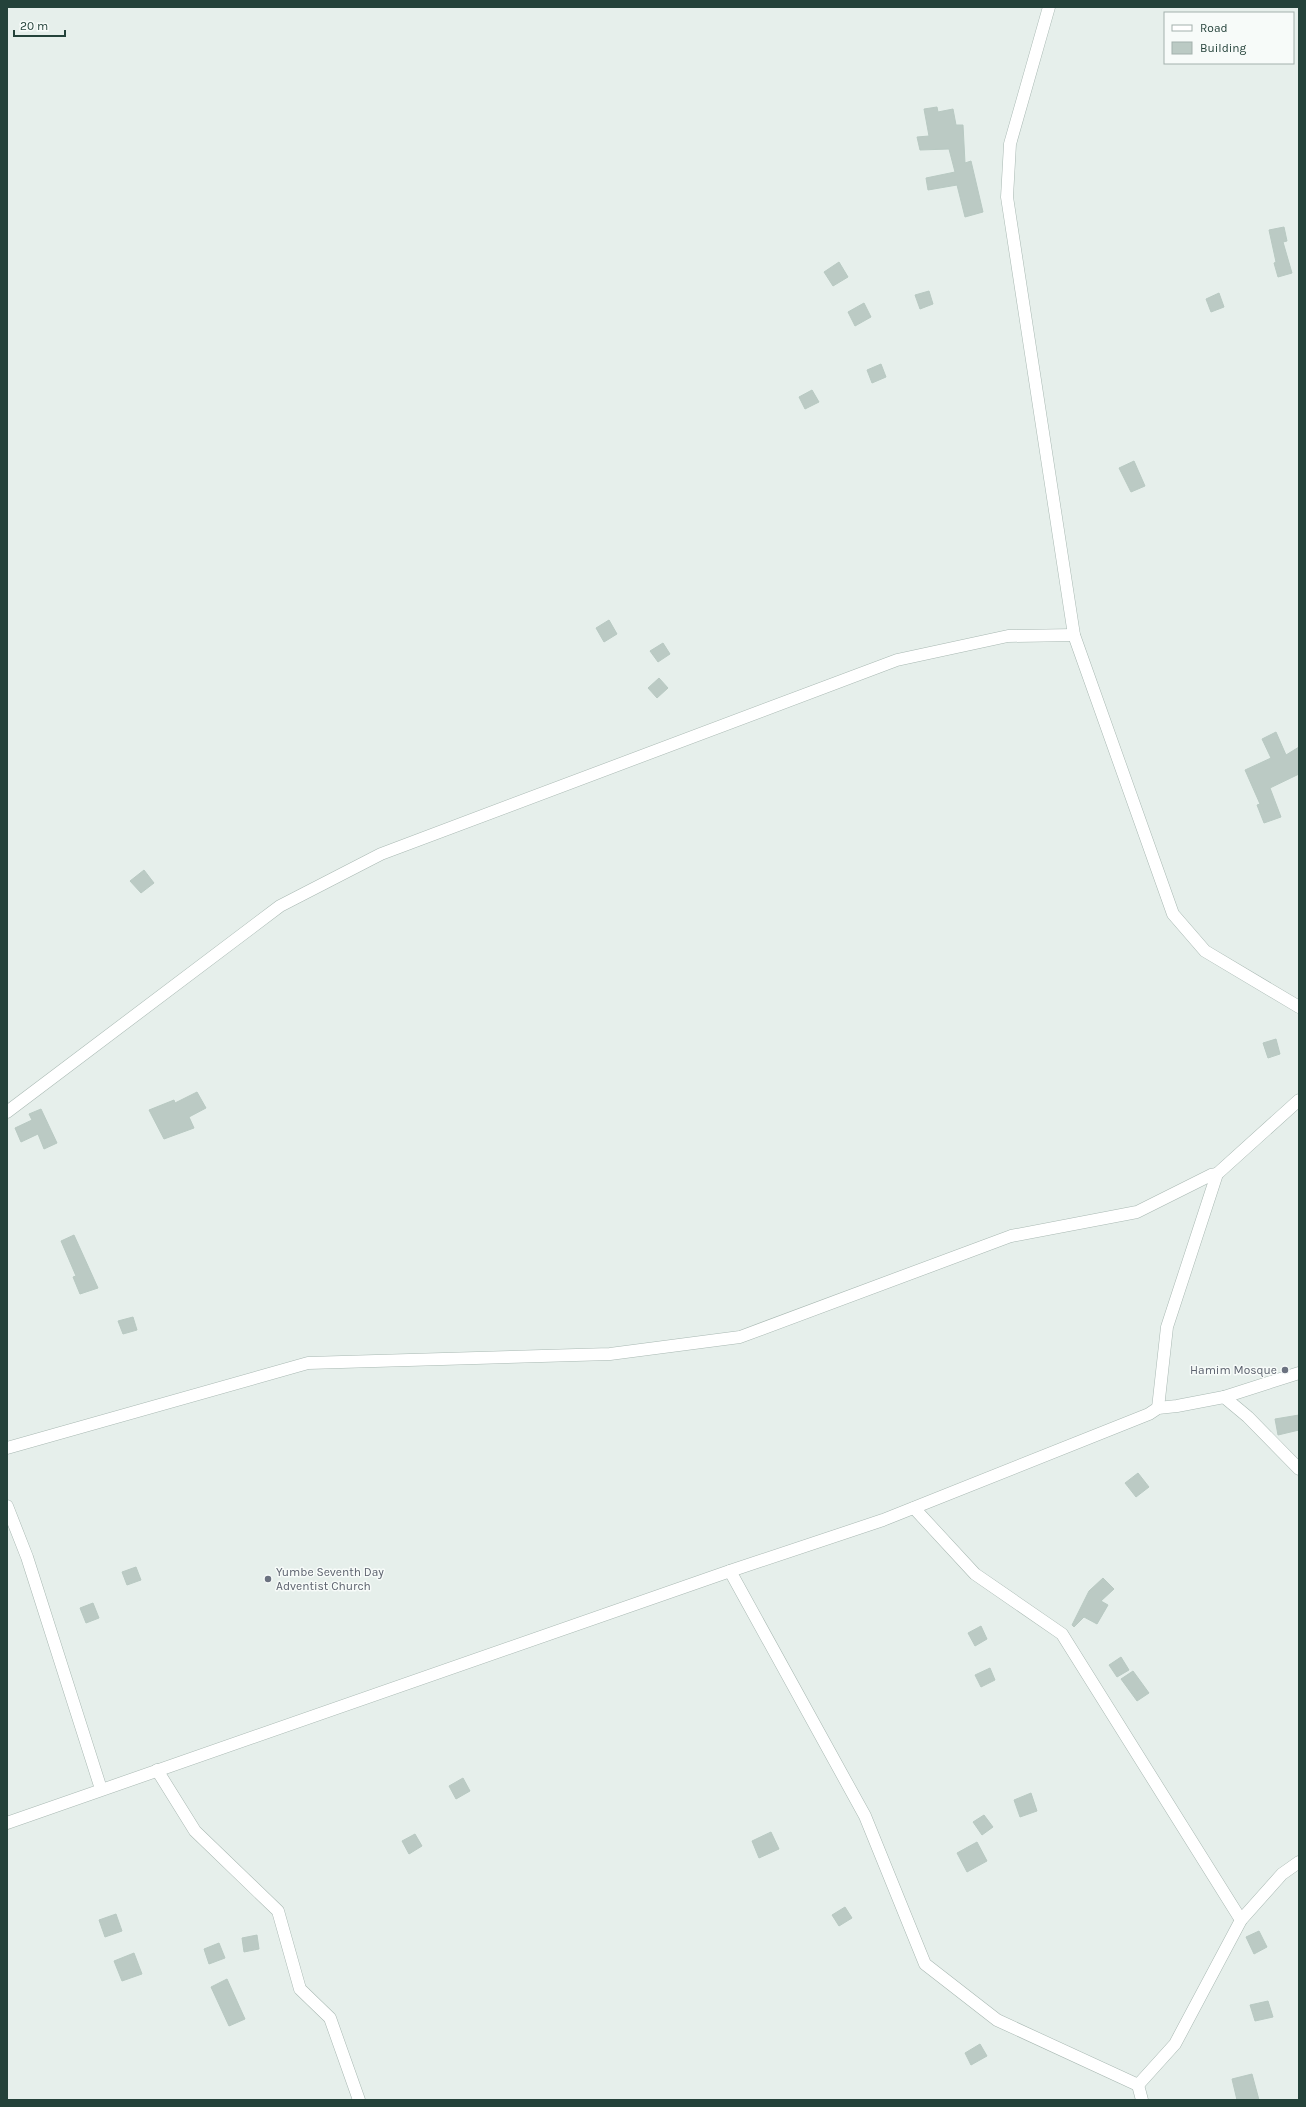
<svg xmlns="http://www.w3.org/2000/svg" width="1306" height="2107" font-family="Karla,sans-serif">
<rect width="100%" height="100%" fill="#e6efeb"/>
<g fill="#bbcac4" stroke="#b8c9c2">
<path d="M 937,107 L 938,112 L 953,109 L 956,125 L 963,125 L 965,163 L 971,161 L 983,212 L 965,217 L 957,185 L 928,190 L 926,178 L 955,172 L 949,149 L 920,150 L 917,137 L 929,136 L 924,109 Z"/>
<path d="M 1284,227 L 1287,241 L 1283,242 L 1292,273 L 1278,277 L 1274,263 L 1276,262 L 1269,230 Z"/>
<path d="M 839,262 L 848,277 L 833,286 L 824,272 Z"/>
<path d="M 929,291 L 933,304 L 920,309 L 915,295 Z"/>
<path d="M 1219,293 L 1224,307 L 1211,312 L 1206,299 Z"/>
<path d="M 864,303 L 871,317 L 855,326 L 848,312 Z"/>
<path d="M 881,364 L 886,377 L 872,383 L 867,370 Z"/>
<path d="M 812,390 L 819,402 L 805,409 L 799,397 Z"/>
<path d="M 1134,461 L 1145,486 L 1131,492 L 1119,468 Z"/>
<path d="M 609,620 L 617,634 L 604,642 L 596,628 Z"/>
<path d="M 663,643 L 670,654 L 658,662 L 650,651 Z"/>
<path d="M 659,678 L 668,688 L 657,698 L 648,688 Z"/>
<path d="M 1276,732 L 1286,755 L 1299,747 L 1299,774 L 1270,788 L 1281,817 L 1264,823 L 1257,805 L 1260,804 L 1245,770 L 1271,758 L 1262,739 Z"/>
<path d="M 144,870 L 154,883 L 141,893 L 130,881 Z"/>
<path d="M 1276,1039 L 1280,1054 L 1268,1058 L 1263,1043 Z"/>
<path d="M 197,1092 L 206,1108 L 189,1117 L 194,1128 L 164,1139 L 149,1110 L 174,1100 L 175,1103 Z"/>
<path d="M 41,1109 L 57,1143 L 44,1149 L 38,1134 L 21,1142 L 15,1128 L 32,1120 L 29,1114 Z"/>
<path d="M 74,1235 L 98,1288 L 80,1294 L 73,1277 L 76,1276 L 61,1241 Z"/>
<path d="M 133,1317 L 137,1330 L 123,1334 L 118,1321 Z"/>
<path d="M 1299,1415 L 1299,1430 L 1278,1435 L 1275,1419 Z"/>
<path d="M 1138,1473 L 1149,1487 L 1136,1497 L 1125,1483 Z"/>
<path d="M 136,1567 L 141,1580 L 127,1585 L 122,1572 Z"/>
<path d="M 1103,1578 L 1114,1589 L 1101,1601 L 1108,1605 L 1097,1624 L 1084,1617 L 1074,1627 L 1072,1625 L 1089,1591 Z"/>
<path d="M 93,1603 L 99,1618 L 86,1623 L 80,1608 Z"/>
<path d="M 981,1626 L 987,1639 L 975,1646 L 968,1633 Z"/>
<path d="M 1121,1657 L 1129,1670 L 1117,1677 L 1109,1665 Z"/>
<path d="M 990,1668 L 995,1680 L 981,1687 L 975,1675 Z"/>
<path d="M 1133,1671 L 1149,1693 L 1137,1701 L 1121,1679 Z"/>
<path d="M 463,1778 L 470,1791 L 456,1799 L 449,1786 Z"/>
<path d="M 1031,1793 L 1037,1811 L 1020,1817 L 1014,1800 Z"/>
<path d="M 984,1815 L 993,1827 L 982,1835 L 973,1822 Z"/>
<path d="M 771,1832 L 779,1849 L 759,1858 L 752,1841 Z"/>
<path d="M 415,1834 L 422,1846 L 409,1854 L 402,1841 Z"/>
<path d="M 977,1842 L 987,1861 L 967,1872 L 957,1853 Z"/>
<path d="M 845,1907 L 852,1918 L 839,1926 L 832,1915 Z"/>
<path d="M 116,1914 L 122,1931 L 105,1937 L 99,1920 Z"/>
<path d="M 1259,1931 L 1267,1947 L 1254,1954 L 1246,1937 Z"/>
<path d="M 257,1935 L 259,1949 L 244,1952 L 242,1938 Z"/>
<path d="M 219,1943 L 225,1958 L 209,1964 L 204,1949 Z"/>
<path d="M 134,1953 L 142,1974 L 122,1981 L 114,1961 Z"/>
<path d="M 227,1979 L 245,2019 L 229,2026 L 211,1987 Z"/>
<path d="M 1268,2001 L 1273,2017 L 1255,2021 L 1250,2005 Z"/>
<path d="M 980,2044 L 987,2056 L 971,2065 L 965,2053 Z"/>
<path d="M 1252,2074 L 1259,2100 L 1237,2100 L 1232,2079 Z"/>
</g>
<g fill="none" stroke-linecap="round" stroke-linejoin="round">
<defs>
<g id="minor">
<path d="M 1049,7 L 1010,144 L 1007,197 L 1074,635 L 1173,914 L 1205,951 L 1299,1007"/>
<path d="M 7,1112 L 280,906 L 381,854 L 897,660 L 1008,636 L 1074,635"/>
<path d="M 1224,1397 L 1248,1417 L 1299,1469"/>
<path d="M 1158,1408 L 1167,1327 L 1217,1174 L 1299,1100"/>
<path d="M 7,1448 L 308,1363 L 610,1354 L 740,1337 L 1011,1236 L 1137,1212 L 1211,1175 L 1217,1174"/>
<path d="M 7,1506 L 27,1557 L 101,1789"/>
<path d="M 914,1508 L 975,1574 L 1062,1634 L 1241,1920"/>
<path d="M 730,1571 L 865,1816 L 925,1964 L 997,2020 L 1138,2085 L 1142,2100"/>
<path d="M 157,1770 L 195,1831 L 278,1911 L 300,1989 L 330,2018 L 359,2100"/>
<path d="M 7,1823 L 730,1571 L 883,1520 L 1149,1414 L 1158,1408 L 1177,1406 L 1224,1397 L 1299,1373"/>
<path d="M 1138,2085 L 1175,2044 L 1241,1920 L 1282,1874 L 1299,1862"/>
</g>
</defs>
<use href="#minor" stroke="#a8b8b2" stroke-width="13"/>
<use href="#minor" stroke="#fff" stroke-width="12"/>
</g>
<g fill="#6b7280" stroke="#f7fbf9" stroke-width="1.5">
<circle cx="1285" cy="1370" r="4"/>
<circle cx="268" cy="1579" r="4"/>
</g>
<g text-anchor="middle" stroke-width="3" stroke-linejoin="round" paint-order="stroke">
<g font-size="12" fill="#5b616d" stroke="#f7fbf9" text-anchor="end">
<text x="1277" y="1374">Hamim Mosque</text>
<text x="276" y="1576" text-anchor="start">Yumbe Seventh Day<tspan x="276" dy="14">Adventist Church</tspan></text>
</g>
</g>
<rect width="1306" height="2107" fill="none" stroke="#24423a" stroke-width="16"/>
<rect x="1164" y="12" width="130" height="52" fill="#f7fbf9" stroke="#a3b1ad"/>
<rect x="1172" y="25" width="20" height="6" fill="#ffffff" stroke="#a3b1ad"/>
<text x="1200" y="32" font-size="12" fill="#24423a">Road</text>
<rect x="1172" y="42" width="20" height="12" fill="#bbcac4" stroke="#a3b1ad"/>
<text x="1200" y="52" font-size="12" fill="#24423a">Building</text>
<path d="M14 30v6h51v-6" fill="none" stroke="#24423a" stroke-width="2"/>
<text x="20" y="30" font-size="12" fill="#24423a" stroke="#f7fbf9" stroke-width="3" paint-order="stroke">20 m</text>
</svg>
